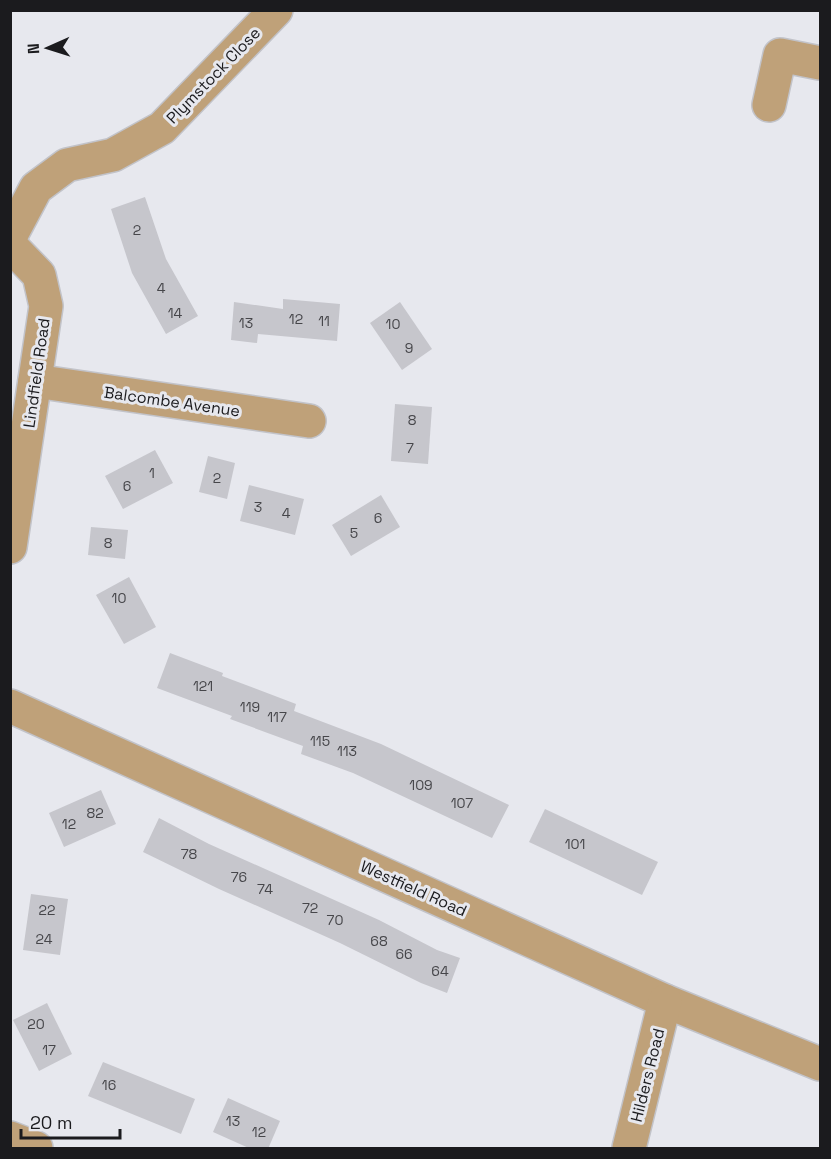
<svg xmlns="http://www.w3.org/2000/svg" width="831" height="1159" font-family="'Space Grotesk',sans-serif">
<rect width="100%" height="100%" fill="#e7e8ee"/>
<g fill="#c6c6cc">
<path d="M 145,197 L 166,259 L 198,316 L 166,334 L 132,273 L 111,209 Z"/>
<path d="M 283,299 L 340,304 L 337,341 L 258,334 L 257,343 L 231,340 L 234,302 L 283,309 Z"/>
<path d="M 400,302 L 432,349 L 402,370 L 370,323 Z"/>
<path d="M 395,404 L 432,407 L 428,464 L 391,461 Z"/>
<path d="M 155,450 L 173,483 L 123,509 L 105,476 Z"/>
<path d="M 208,456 L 235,463 L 227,499 L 199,492 Z"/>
<path d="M 249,485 L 304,499 L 295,535 L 240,521 Z"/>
<path d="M 381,495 L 400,527 L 351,556 L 332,525 Z"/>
<path d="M 91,527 L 128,530 L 125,559 L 88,555 Z"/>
<path d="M 129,577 L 156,627 L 124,644 L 96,595 Z"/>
<path d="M 170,653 L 223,673 L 222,676 L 296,704 L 294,711 L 381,744 L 509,805 L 492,838 L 353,773 L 301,754 L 303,746 L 230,719 L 232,716 L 157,688 Z"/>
<path d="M 101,790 L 116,824 L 64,847 L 49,813 Z"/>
<path d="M 545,809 L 658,862 L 642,895 L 529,842 Z"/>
<path d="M 159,818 L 209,844 L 379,920 L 437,950 L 460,958 L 447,993 L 421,983 L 340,943 L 219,889 L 143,852 Z"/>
<path d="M 31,894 L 68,899 L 60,955 L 23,950 Z"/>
<path d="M 47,1003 L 72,1054 L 39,1071 L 13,1020 Z"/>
<path d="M 103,1062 L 195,1099 L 181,1134 L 88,1096 Z"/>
<path d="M 228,1098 L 280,1121 L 268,1149 L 251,1149 L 213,1132 Z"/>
</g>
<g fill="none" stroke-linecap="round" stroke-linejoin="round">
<defs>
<g id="minor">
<path d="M 769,105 L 780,55 L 820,63"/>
<path d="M 10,237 L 36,188 L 67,165 L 113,155 L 162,128 L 276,10"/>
<path d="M 10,245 L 39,275 L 46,306 L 10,547"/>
<path d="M 35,381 L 309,421"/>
<path d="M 10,706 L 665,1001 L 820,1064"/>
<path d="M 10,1138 L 36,1148"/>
<path d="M 629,1148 L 665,1001"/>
</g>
</defs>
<use href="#minor" stroke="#c2c3c9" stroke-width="36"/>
<use href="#minor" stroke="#bfa179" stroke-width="33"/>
</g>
<g text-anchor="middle" stroke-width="6" stroke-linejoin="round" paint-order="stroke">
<g font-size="14" fill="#46464a">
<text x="137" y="235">2</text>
<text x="161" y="293">4</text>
<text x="175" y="318">14</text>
<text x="296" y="324">12</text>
<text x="324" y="326">11</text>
<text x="246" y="328">13</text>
<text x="393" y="329">10</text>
<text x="409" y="353">9</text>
<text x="412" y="425">8</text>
<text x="410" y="453">7</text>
<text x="152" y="478">1</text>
<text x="217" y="483">2</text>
<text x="127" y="491">6</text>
<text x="258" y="512">3</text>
<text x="286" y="518">4</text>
<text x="378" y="523">6</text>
<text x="354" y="538">5</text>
<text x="108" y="548">8</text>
<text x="119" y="603">10</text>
<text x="203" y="691">121</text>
<text x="250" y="712">119</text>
<text x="277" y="722">117</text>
<text x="320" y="746">115</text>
<text x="347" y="756">113</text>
<text x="421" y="790">109</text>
<text x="462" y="808">107</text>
<text x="95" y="818">82</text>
<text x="69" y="829">12</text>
<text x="575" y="849">101</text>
<text x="189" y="859">78</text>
<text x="239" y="882">76</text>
<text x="265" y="894">74</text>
<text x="310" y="913">72</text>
<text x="47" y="915">22</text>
<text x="335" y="925">70</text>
<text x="44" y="944">24</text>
<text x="379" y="946">68</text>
<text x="404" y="959">66</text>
<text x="440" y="976">64</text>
<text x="36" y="1029">20</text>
<text x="49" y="1055">17</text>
<text x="109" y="1090">16</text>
<text x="233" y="1126">13</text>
<text x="259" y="1137">12</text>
</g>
<g font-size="16" fill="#1b1b1e" stroke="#e7e8ee">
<text transform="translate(213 75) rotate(-46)" y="6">Plymstock Close</text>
<text transform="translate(36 373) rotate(-82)" y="6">Lindfield Road</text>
<text transform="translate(172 401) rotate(8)" y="6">Balcombe Avenue</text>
<text transform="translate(414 888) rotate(24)" y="6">Westfield Road</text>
<text transform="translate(647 1075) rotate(-76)" y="6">Hilders Road</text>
</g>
</g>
<rect width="831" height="1159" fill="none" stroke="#1b1b1e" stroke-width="24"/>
<g transform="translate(48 48) rotate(267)" stroke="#e7e8ee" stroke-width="4.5" paint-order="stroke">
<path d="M0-4.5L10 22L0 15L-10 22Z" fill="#1b1b1e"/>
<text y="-9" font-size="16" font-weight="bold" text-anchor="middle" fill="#1b1b1e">N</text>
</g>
<path d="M21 1129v9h99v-9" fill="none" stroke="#1b1b1e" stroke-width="3"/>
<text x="30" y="1129" font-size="18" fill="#1b1b1e" stroke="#e7e8ee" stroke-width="4.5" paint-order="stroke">20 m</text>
</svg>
